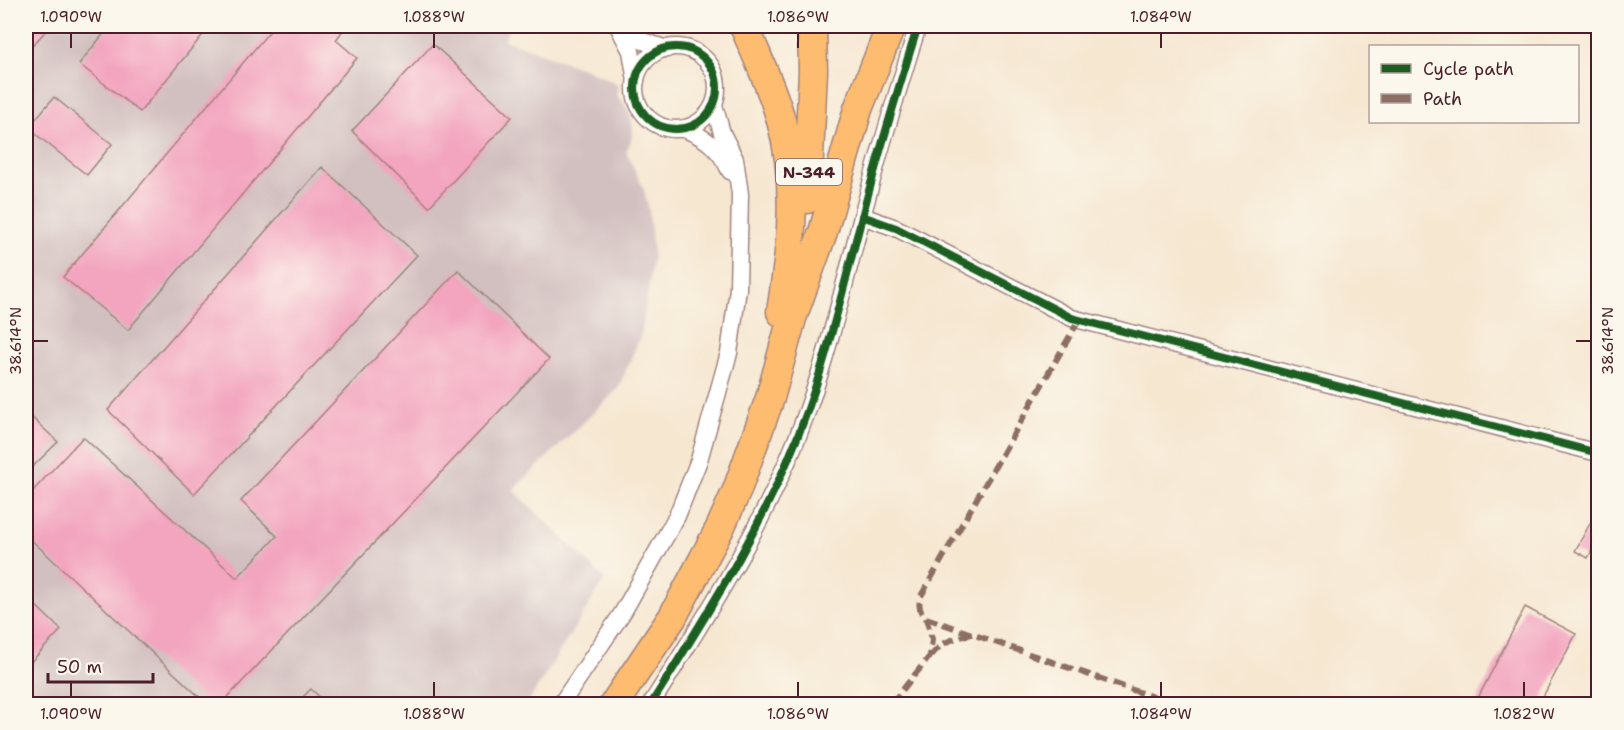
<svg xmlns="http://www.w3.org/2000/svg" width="1624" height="730" font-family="'Shantell Sans',sans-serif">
<rect width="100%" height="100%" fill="#fbf7ec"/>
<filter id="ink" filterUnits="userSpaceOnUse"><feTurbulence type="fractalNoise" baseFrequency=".0167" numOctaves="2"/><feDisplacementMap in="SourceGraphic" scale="12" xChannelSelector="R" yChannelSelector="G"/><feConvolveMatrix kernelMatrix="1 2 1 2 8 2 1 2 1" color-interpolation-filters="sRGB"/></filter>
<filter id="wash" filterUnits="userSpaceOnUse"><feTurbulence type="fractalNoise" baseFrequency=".008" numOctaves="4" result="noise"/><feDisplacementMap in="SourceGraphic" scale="24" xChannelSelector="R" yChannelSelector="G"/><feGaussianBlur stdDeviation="1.35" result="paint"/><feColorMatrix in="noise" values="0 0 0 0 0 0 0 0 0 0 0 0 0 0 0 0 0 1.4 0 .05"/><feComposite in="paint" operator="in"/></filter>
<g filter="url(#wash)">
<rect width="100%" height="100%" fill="#f6e7d1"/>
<path fill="#d2bfc0" d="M 26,26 L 510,26 L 504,40 L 588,70 L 618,84 L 616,95 L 625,105 L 631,117 L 633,128 L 631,140 L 626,152 L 643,187 L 649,211 L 653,255 L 649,284 L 641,335 L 618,389 L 513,490 L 605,579 L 527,704 L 26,704 Z"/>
<g id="blocks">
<g fill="#f3a4bf">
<path d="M 26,26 L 50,26 L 26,53 Z"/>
<path d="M 110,26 L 210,26 L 140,112 L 79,64 Z"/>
<path d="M 274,26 L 346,26 L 336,40 L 357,58 L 128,330 L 63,277 Z"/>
<path d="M 433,44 L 512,117 L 429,207 L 352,131 Z"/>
<path d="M 54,97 L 112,144 L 87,175 L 28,128 Z"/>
<path d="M 322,167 L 417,255 L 194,494 L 108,410 Z"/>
<path d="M 458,270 L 549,359 L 221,704 L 207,704 L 26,535 L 26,491 L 30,494 L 83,437 L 237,578 L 277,536 L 241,501 Z"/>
<path d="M 26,412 L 58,442 L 26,473 Z"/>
<path d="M 1592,520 L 1598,524 L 1598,538 L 1588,558 L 1575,551 Z"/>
<path d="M 26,596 L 61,630 L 26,667 Z"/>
<path d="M 1525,607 L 1576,634 L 1539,704 L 1475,704 Z"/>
<path d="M 311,689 L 327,704 L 296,704 Z"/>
</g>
</g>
</g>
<g filter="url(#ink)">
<use href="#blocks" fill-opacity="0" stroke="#a0837e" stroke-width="1.5"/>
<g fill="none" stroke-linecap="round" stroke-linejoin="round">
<defs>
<g id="street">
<path d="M 618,26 L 631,51 L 636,81"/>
<path d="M 620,26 L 643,41 L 667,49"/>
<circle cx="676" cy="88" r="41"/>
<path d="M 684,129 C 706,137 720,149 730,171"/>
<path d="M 862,216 L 896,228 L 1072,318 L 1598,453"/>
<path d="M 561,704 L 623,612 L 677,516 L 699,460 L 729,353 L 738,289 L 740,194 L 735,159 L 722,133 L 714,105"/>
<path d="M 651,704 C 710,610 771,514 808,409 C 830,346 845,281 862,217 C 879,152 898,89 918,26"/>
</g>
<g id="highway">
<path d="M 744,26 C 757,56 772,88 781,120 C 799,183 791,249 781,312"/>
<path d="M 807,199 L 813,71 L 812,26"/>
<path d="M 614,704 L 672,618 L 720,528 L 737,490 L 770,398 L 792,318 L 823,232 L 858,109 L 891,26"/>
</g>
</defs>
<use href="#street" stroke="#a0837e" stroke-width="19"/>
<use href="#highway" stroke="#a0837e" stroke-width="31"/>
<use href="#street" stroke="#fff" stroke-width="16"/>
<use href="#highway" stroke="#fdbc6f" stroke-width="28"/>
<g stroke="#8d6e63" stroke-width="6" stroke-dasharray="12 6" stroke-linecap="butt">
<path d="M 1079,320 L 921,596 C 918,606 919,611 926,618 L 1173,704"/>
<path d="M 931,656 C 942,641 955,638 972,634"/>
<path d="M 891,704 L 930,656 L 932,639 L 926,618"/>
</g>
<defs>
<g id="cycleway">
<circle cx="676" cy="88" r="41"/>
<path d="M 862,216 L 896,228 L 1072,318 L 1598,453"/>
<path d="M 651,704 C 710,610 771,514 808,409 C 830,346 845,281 862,217 C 879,152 898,89 918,26"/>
</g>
</defs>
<use href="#cycleway" stroke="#fbf7ec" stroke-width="11"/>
<use href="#cycleway" stroke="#1b5e20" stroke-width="8"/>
</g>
</g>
<path fill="none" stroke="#4a1f2b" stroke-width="2" d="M 71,33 L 71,48M 434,33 L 434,48M 798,33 L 798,48M 1161,33 L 1161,48M 33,341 L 48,341M 1576,341 L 1591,341M 71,682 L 71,697M 434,682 L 434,697M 798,682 L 798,697M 1161,682 L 1161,697M 1524,682 L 1524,697"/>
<g text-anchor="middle" stroke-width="4.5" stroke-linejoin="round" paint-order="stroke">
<rect fill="#fbf7ec" stroke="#7f6065" stroke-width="1.5" x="776" y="159" width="66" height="26" rx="4.5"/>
<g font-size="16" font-weight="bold" fill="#4a1f2b">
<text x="809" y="178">N-344</text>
</g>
</g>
<rect width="1624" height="730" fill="none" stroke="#fbf7ec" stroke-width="66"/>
<rect x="1369" y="45" width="210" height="78" fill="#fbf7ec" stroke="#b4a19f" stroke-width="1.5"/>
<rect x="1381" y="64" width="30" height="9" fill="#1b5e20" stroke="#b4a19f" stroke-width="1.5"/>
<text x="1423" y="75" font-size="18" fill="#4a1f2b">Cycle path</text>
<rect x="1381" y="94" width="30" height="9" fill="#8d6e63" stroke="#b4a19f" stroke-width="1.5"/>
<text x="1423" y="105" font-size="18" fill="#4a1f2b">Path</text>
<path d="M48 673v9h105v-9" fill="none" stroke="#4a1f2b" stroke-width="3"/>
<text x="57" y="673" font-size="18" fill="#4a1f2b" stroke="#fbf7ec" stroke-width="4.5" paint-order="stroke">50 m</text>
<rect x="33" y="33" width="1558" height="664" fill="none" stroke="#4a1f2b" stroke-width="2"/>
<g font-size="15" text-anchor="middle" fill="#4a1f2b">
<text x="71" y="22">1.090°W</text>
<text x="434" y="22">1.088°W</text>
<text x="798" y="22">1.086°W</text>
<text x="1161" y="22">1.084°W</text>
<text transform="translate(16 341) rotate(-90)" y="5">38.614°N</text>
<text transform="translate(1608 341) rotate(-90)" y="5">38.614°N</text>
<text x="71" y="719">1.090°W</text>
<text x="434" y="719">1.088°W</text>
<text x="798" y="719">1.086°W</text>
<text x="1161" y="719">1.084°W</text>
<text x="1524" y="719">1.082°W</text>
</g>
</svg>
